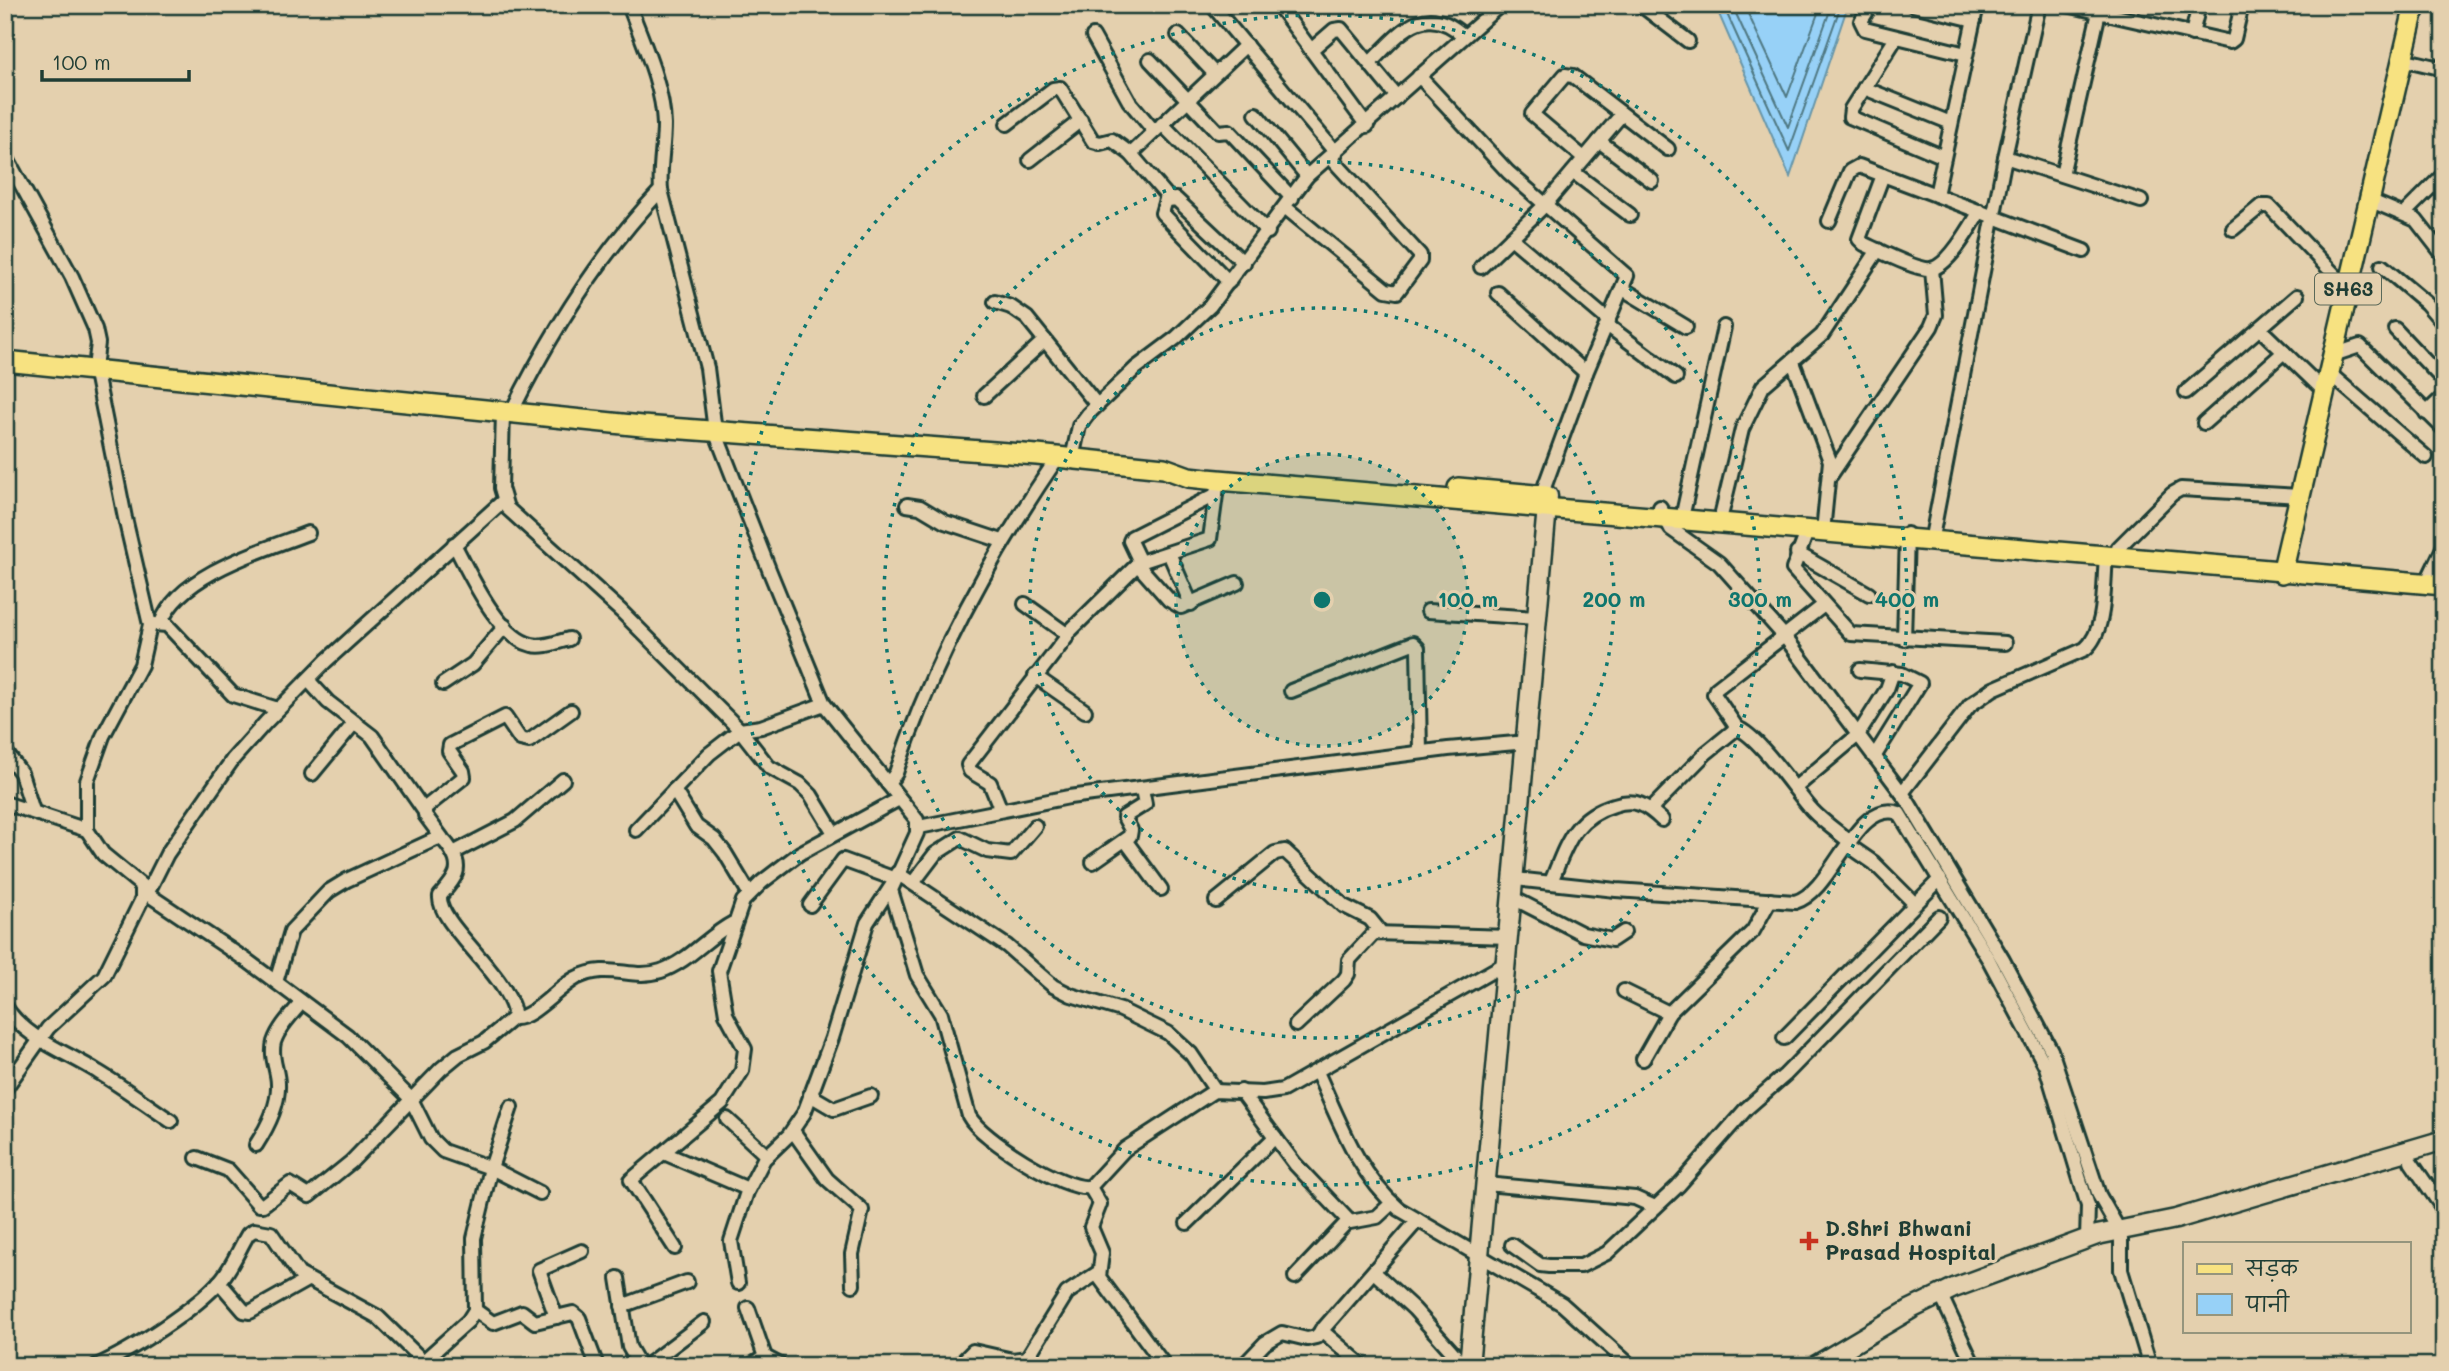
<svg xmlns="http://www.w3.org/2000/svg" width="2449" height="1371" font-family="Mali,'Playpen Sans Deva',sans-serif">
<rect width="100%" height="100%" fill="#e4d0ae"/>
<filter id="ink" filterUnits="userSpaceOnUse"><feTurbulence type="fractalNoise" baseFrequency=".0143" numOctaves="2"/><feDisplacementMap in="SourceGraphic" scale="14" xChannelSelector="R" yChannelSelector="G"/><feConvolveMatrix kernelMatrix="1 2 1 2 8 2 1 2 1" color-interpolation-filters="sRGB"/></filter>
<g filter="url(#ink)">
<path fill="#97d1f7" stroke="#6796a9" stroke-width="2" d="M 1715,5 L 1848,5 L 1790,177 Z"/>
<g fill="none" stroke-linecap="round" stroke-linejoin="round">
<g stroke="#4f7882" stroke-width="2">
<path d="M 1723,5 L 1789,151 L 1841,5"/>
<path d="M 1732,5 L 1788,127 L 1832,5"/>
<path d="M 1744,5 L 1787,97 L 1821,5"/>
</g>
<defs>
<g id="street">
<path d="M 629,5 C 643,43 663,85 664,125 C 664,147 659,168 661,190 L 707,368 L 715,431 L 770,572 L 824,704 L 917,820 L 917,833 L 891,890 L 917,975 L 941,1014 L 969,1116 C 981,1139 1065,1191 1090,1187 L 1125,1149 L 1214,1091 L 1263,1093 L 1283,1090 L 1508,962"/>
<path d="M 1212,5 L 1336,153"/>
<path d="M 1278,5 L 1367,126"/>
<path d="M 1641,5 L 1688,41"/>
<path d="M 1871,5 L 1861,21 L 1865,29 L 1966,54"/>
<path d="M 1913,5 L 1974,20"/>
<path d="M 2067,5 L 2230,42 L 2234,39 L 2242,5"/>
<path d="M 2192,34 L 2199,5"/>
<path d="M 1178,35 L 1215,74"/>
<path d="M 1093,36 L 1129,101 L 1154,131"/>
<path d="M 1896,38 L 1851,109 L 1850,117 L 1944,157"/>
<path d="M 1311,50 L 1334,30 L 1341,29 L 1397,97"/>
<path d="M 2402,59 L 2444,69"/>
<path d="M 1150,60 L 1218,132 L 1229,131 L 1292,198"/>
<path d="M 1370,63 C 1401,32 1424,0 1464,36"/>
<path d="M 1419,76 L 1508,172 L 1627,276 L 1586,373 L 1541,496"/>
<path d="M 1864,88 L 1951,123"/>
<path d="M 1256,114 L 1307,176"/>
<path d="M 1007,124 L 1053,89 L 1060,88 L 1093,141 L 1100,143 L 1112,140 L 1131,154"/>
<path d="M 1162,124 L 1268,232"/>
<path d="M 1599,141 L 1652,181"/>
<path d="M 5,155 L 72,277 L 95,329 L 98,343 L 95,368 L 125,518 L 150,625 L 141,665 L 103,736 L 87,781 L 87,830 L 103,854 L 142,886 L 142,899 L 104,976 L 48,1028 L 5,1089"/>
<path d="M 2005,157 L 2141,201"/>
<path d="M 1584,158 L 1532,114 L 1565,75 L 1573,76 L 1668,149"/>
<path d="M 1030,160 L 1081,120"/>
<path d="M 1573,172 L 1630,215"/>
<path d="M 1883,175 L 1859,239 L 1864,244 C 1878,250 1918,271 1931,269 C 1949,266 1971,226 1980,211"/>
<path d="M 2062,175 L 2099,12"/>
<path d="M 1936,195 L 1977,5"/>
<path d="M 1168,200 L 1176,199 L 1244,263"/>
<path d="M 2369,200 L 2416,220 L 2444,256"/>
<path d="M 1286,208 L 1386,290 L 1397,292 L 1420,261 L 1420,255 L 1331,158"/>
<path d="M 2405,213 L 2444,174"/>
<path d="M 1829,221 L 1850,171 L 1859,166 L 2084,251"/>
<path d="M 2233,229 L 2261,206 L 2269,206 L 2348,289"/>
<path d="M 1511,238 L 1609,321"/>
<path d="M 2382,266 L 2426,303 L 2444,324"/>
<path d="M 1481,267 L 1544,206 L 1622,114"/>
<path d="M 1229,282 L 1162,213 L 1167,196 L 1131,154 L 1246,45"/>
<path d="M 1623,289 L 1686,327"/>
<path d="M 1498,293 L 1586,373"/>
<path d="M 995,302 L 1011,307 L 1027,318 L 1097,405"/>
<path d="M 1607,325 L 1676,377"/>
<path d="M 2260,329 L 2324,391"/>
<path d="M 2395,329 L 2444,381"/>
<path d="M 2333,355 L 2360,346 L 2444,429"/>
<path d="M 1793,362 L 1830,461 L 1824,522"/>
<path d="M 2329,373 L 2426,457"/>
<path d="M 2186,392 L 2297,296"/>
<path d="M 984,396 L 1045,340"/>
<path d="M 503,412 L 501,488 L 507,508 L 621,611 L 740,730 L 761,727 L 824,704"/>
<path d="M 511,413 C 551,332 599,255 661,190"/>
<path d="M 2426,413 L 2444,396"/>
<path d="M 2204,423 L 2284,352"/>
<path d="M 1072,459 L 1079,426 L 1088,414 L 1136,368 L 1176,338 L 1210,306 L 1307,176 L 1500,5"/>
<path d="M 1831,475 L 1931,327 L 1936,315 L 1932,269"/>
<path d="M 907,505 L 920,507 L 945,522 L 1002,541"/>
<path d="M 1660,507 L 1671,529 L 1719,563 L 1785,637 L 1907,800 L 2003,960 L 2051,1050 L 2099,1195 L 2119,1230"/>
<path d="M 1684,509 L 1724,327"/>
<path d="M 1722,512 L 1742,429 L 1763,386 L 1822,335 L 1878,250"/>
<path d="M 1807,532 L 1793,569 L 1851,634 L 2005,643"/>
<path d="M 1933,532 L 2005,157 L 2039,5"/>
<path d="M 454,544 C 469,572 498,638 532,645 C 544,648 557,642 569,639"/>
<path d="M 2118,548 L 2172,494 L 2181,489 L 2300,496"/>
<path d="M 1169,553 L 1191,604"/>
<path d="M 1797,553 L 1869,594"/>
<path d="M 1140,562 L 1130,541 L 1132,537 L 1215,495"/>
<path d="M 1137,564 L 1169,600 L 1181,607 L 1237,583"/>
<path d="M 2430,575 L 2444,546"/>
<path d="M 1428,611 L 1537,618"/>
<path d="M 161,623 C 179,574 264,550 308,533"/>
<path d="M 154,624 L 167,625 L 233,695 L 278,709"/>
<path d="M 1066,635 L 1140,562 L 1210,539 L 1218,480"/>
<path d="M 1904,639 L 1907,534"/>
<path d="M 1860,670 L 1902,674 L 1920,683 L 1874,757"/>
<path d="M 1035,676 L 1085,711"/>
<path d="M 308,680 L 328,702 L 372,736 L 425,812"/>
<path d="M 443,684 L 473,664 L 505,626"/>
<path d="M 1291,691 L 1413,643 L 1418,648 L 1420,752"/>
<path d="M 1737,728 L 1714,694 L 1716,689 L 1824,605"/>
<path d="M 5,751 L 21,773 L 33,811"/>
<path d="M 312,774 L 355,722"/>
<path d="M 888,784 L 896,773 C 933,660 991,555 1058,457"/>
<path d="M 1795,788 L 1858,735 L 1887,689 L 1893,672"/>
<path d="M 674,790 L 696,826 L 714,839 L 725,853 L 749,893"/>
<path d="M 1902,793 L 1970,705 L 1993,689 L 2085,649 C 2107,630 2103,585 2106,558"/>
<path d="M 5,803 L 87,830"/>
<path d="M 1651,809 L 1706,753 L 1737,728 C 1759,736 1795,791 1812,810 C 1823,822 1838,832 1850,842"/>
<path d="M 1001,810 L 990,783 L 970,771 L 968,765 L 1066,638 L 1064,632 L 1025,604"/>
<path d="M 919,827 L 1069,797 L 1448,749 L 1527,742"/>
<path d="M 636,830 L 709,754 L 740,730 L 769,767 L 800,784 L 811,795 L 834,833"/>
<path d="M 442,838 L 425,815 L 425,808 L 464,777 L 463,771 L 449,751 L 450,745 L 505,717 L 520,739 L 529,741 L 571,711"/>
<path d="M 1125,840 L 1161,889"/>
<path d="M 1848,845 L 1874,863 L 1915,904"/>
<path d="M 453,853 L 515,821 L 563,780"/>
<path d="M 1093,862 L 1130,836 L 1131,830 L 1124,817 L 1145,804 L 1142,789"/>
<path d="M 897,873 L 1007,946 L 1053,986 L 1071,995 L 1121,1010 L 1168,1033 L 1191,1054 L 1216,1091"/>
<path d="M 1515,879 L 1616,890 L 1795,902 C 1834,891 1855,798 1899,813 L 1989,960 L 2046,1067 L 2088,1206 L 2087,1239"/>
<path d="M 1551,882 C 1566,846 1573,817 1614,805 C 1636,798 1646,805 1662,820"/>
<path d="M 913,883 L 935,854 L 960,838 L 987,851 L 1011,854 L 1035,826"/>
<path d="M 143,891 L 249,962 L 348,1036 L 411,1099 L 431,1139 L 443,1151 L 491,1168 L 540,1193"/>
<path d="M 147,894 L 167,854 L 233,759 L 266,722 L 326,661 L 503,501"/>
<path d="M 1513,898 L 1583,934 L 1612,940 L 1624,932"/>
<path d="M 1216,901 L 1275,853 L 1285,851 L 1344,906 L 1370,919 L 1379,930"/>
<path d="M 810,905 L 843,860 L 895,879"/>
<path d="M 1624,991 L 1669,1013"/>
<path d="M 5,1006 C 25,1039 67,1052 98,1072 C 123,1087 147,1105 171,1121"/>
<path d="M 513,1018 C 532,1020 556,989 576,978 C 610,961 630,981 661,971 C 688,962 708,936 733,923"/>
<path d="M 1296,1025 L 1344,980 L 1348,974 L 1349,960 L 1374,933 L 1510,937"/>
<path d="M 1784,1038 L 1940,879"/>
<path d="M 1643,1059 L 1669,1013 L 1753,931 L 1770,900"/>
<path d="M 1317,1072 C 1340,1122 1357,1173 1399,1209 L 1562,1304 L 1631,1366"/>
<path d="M 1241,1091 L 1295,1164 L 1350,1222 L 1377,1217 L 1392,1203"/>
<path d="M 810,1095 L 834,1109 L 871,1096"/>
<path d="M 727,1119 L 767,1156"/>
<path d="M 793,1131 L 827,1179 L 862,1210 L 852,1254 L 853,1285"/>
<path d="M 256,1145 C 267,1128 279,1104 278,1084 C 278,1070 270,1058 274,1042 C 279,1027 292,1014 302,1002"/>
<path d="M 664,1153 L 748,1189"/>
<path d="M 197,1158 L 228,1170 L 259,1205 L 263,1205 L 290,1184 L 309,1196 L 351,1162 L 441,1069 L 458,1055 L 484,1042 L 513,1018 L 514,1012 C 505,972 437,923 440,896 C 454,880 464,870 451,850 C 447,844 445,840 438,838 L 347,880 L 329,891 L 291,931 L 276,982"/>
<path d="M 2411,1162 L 2444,1210"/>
<path d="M 1486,1184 L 1635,1198 L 1655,1207"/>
<path d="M 1090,1187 L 1100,1204 L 1091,1227 L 1102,1253 L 1099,1277 L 1165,1366"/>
<path d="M 1187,1223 L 1275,1137"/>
<path d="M 2121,1239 L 2121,1270 L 2150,1366"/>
<path d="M 1512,1245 L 1540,1265 L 1549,1266 L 1581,1266 L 1607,1253 L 1678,1186 L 1746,1109 L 1785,1075 L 1939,917"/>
<path d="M 675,1248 L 631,1180 L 722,1103 L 742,1071 L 745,1049 L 726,1014 L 719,971 L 743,901 L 762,882 L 800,853 L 899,799"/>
<path d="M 1374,1272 L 1414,1309 L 1455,1355"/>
<path d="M 1295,1277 L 1348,1221"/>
<path d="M 618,1278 L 629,1347 L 640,1366"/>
<path d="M 219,1282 L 244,1311 L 250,1312 L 307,1280"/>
<path d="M 738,1283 L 731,1241 L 747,1192 L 764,1159 L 789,1135 L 804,1113 L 832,1038 L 867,923 L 892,885"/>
<path d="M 1944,1302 L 1974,1366"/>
<path d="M 622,1306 L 687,1282"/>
<path d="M 748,1308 L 765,1357"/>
<path d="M 475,1310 L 493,1323 L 522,1312 L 535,1322 L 573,1313 L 579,1318 L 597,1366"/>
<path d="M 556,1317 L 539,1270 L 582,1251"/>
<path d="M 1321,1330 L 1363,1366"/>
<path d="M 96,1366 C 131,1351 196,1309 221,1280 C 232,1267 239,1249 248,1234 L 254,1230 L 271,1233 L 299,1274 L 378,1317 L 428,1366"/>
<path d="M 418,1366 L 468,1321 L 475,1310 L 474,1238 L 491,1168 L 511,1107"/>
<path d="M 646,1366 L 704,1322"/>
<path d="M 750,1366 L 765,1357 L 782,1366"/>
<path d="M 958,1366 L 973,1351 L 1013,1360 L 1027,1358 L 1067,1293 L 1099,1272"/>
<path d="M 1243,1366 L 1265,1343 L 1282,1333 L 1307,1339 L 1316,1337 L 1418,1220"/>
</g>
<g id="secondary">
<path d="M 1469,1366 L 1548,496"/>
<path d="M 1815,1366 L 1911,1309 L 1954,1288 L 2097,1235 L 2176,1219 L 2444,1140"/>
</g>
<g id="primary">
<path d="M 5,361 L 642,426 L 1037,455 L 1164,468 L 1189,477 L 1207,479 L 2444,585"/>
<path d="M 1458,488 L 1546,496"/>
<path d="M 2282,573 L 2415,5"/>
</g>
</defs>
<use href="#street" stroke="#1f3d34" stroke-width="18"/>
<use href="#secondary" stroke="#1f3d34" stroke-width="23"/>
<use href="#primary" stroke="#1f3d34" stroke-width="24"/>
<use href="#street" stroke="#e4d0ae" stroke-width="12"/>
<use href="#secondary" stroke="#e4d0ae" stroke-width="18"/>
<use href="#primary" stroke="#f7e281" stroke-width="19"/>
</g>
</g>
<circle cx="1322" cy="600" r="146" fill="#0f766e" fill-opacity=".12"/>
<g fill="none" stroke="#0f766e" stroke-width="3.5" stroke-dasharray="3.5 7">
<circle cx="1322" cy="600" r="146"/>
<circle cx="1322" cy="600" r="292"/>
<circle cx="1322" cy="600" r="438"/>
<circle cx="1322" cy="600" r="585"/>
</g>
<path fill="#c8321e" stroke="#e4d0ae" stroke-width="2.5" d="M1805.5 1230.5h7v7h7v7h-7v7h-7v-7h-7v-7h7z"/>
<g text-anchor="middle" stroke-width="6" stroke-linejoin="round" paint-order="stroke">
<rect fill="#e4d0ae" stroke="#5a6959" stroke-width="2" x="2315" y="273.5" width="66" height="31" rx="5"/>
<g font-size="19" font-weight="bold" fill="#1f3d34">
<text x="2348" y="296">SH63</text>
</g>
<g font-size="21" font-weight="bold" fill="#1f3d34" stroke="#e4d0ae" text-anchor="start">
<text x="1825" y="1236">D.Shri Bhwani<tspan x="1825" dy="24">Prasad Hospital</tspan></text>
</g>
</g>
<circle cx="1322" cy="600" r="10" fill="#0f766e" stroke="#e4d0ae" stroke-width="3.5"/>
<g font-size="21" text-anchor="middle" font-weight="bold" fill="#0f766e" stroke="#e4d0ae" stroke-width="6" stroke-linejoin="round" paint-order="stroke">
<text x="1468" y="607">100 m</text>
<text x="1614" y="607">200 m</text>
<text x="1760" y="607">300 m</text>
<text x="1907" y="607">400 m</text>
</g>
<rect width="2449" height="1371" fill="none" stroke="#e4d0ae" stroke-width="28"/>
<rect x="14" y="14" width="2421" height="1343" fill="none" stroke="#1f3d34" stroke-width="2.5" filter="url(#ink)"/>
<rect x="2183" y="1242" width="228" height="91" fill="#e4d0ae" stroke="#95957d" stroke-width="2"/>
<rect x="2197" y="1264" width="35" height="10" fill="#f7e281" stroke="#95957d" stroke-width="2"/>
<text x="2246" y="1276" font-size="21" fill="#1f3d34">सड़क</text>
<rect x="2197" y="1294" width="35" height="21" fill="#97d1f7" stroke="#95957d" stroke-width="2"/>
<text x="2246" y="1312" font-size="21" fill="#1f3d34">पानी</text>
<path d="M42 70v10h147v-10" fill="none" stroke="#1f3d34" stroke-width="3.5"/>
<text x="52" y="70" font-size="21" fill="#1f3d34" stroke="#e4d0ae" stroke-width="5" paint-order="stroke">100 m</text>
</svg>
